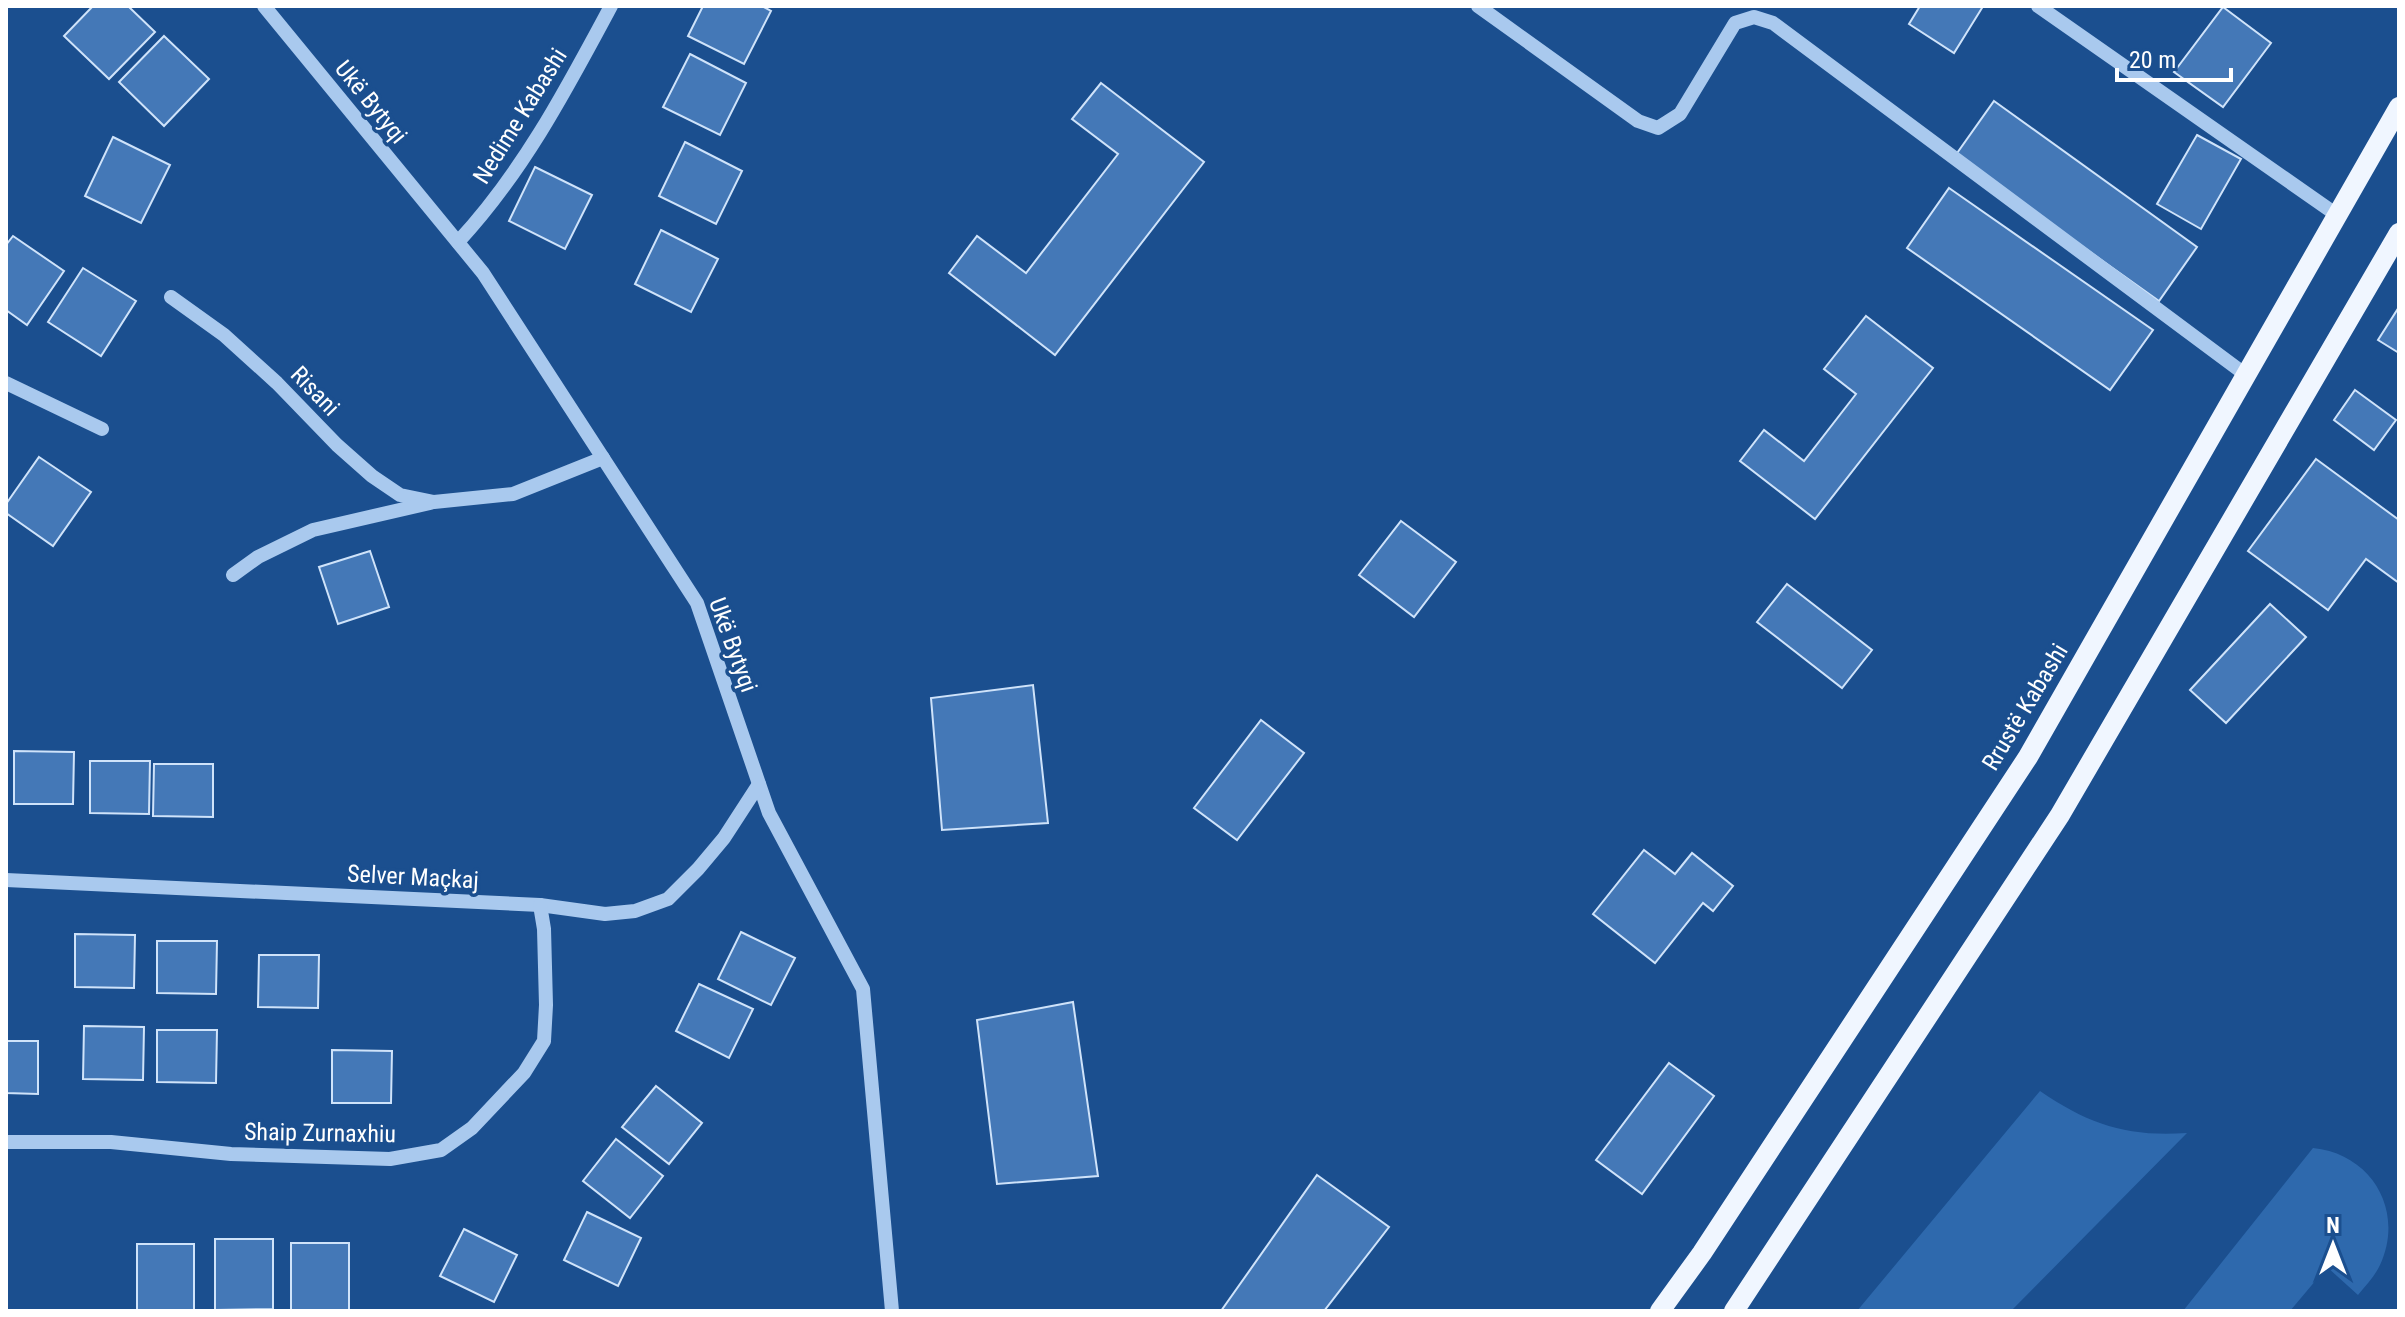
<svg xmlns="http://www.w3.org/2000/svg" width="2405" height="1317" font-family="'Roboto Condensed',sans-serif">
<rect width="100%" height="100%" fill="#1b4f8f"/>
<g fill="#2e69ad">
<path d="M 2040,1091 C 2090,1125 2127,1137 2187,1133 L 2011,1311 L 1857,1311 Z"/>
<path d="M 2313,1148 C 2372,1154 2405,1211 2380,1265 C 2375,1276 2366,1285 2358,1295 L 2327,1267 L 2290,1311 L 2183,1311 Z"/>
</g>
<g fill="#4478b7" stroke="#cfe3fa" stroke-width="2">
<path d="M 93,6 L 128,6 L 155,32 L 109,79 L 64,36 Z"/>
<path d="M 703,6 L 762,6 L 771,11 L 744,64 L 688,36 Z"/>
<path d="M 1920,6 L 1980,6 L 1982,8 L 1954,53 L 1909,24 Z"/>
<path d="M 2223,7 L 2271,43 L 2223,107 L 2174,72 Z"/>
<path d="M 164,36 L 209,79 L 164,126 L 119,82 Z"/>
<path d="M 690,54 L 746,83 L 720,135 L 663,107 Z"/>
<path d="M 1101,83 L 1204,162 L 1055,355 L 949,273 L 977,236 L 1026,273 L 1118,154 L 1072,119 Z"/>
<path d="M 1994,101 L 2197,247 L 2159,301 L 1955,156 Z"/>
<path d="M 2197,135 L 2241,159 L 2201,229 L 2157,204 Z"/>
<path d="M 113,137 L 170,165 L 141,223 L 85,196 Z"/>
<path d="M 685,142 L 742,171 L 716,224 L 659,196 Z"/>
<path d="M 535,167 L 592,195 L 565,249 L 509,221 Z"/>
<path d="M 1949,188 L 2153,330 L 2110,390 L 1907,248 Z"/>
<path d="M 661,230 L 718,259 L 691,312 L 635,284 Z"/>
<path d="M 13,236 L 64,271 L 27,325 L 6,310 L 6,245 Z"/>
<path d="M 83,268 L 136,301 L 101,356 L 48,322 Z"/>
<path d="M 2399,307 L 2399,353 L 2378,340 Z"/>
<path d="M 1866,316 L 1933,368 L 1815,519 L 1740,461 L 1764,430 L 1804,461 L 1856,394 L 1824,369 Z"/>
<path d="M 2355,390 L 2396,420 L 2374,450 L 2334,420 Z"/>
<path d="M 39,457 L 91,492 L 53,546 L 6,513 L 6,504 Z"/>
<path d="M 2316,459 L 2399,520 L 2399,583 L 2366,559 L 2328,610 L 2248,551 Z"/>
<path d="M 1401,521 L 1456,562 L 1414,617 L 1359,575 Z"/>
<path d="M 370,551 L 389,607 L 338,624 L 319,567 Z"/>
<path d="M 1787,584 L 1872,650 L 1842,688 L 1757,622 Z"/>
<path d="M 2270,604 L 2306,637 L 2226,723 L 2190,690 Z"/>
<path d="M 1033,685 L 1048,823 L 942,830 L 931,698 Z"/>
<path d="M 1261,720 L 1304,753 L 1237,840 L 1194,808 Z"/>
<path d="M 14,751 L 74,752 L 73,804 L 14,804 Z"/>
<path d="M 90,761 L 150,761 L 149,814 L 90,813 Z"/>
<path d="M 154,764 L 213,764 L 213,817 L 153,816 Z"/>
<path d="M 1644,850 L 1675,874 L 1692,853 L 1733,886 L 1713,911 L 1703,903 L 1655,963 L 1593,914 Z"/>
<path d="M 741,932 L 795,958 L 771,1005 L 718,979 Z"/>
<path d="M 75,934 L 135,935 L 134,988 L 75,987 Z"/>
<path d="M 157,941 L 217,941 L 216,994 L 157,993 Z"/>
<path d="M 259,955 L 319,955 L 318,1008 L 258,1007 Z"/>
<path d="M 699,984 L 753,1009 L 729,1058 L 676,1031 Z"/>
<path d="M 1073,1002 L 1098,1176 L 997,1184 L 977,1020 Z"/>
<path d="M 84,1026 L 144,1027 L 143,1080 L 83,1079 Z"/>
<path d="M 157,1030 L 217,1030 L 216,1083 L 157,1082 Z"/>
<path d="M 6,1041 L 38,1041 L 38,1094 L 6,1093 Z"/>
<path d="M 332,1050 L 392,1051 L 391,1103 L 332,1103 Z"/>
<path d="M 1669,1063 L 1714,1096 L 1642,1194 L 1596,1160 Z"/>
<path d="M 656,1086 L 702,1123 L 669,1164 L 622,1127 Z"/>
<path d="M 616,1139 L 663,1176 L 630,1218 L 583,1181 Z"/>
<path d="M 1317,1175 L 1389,1227 L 1324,1311 L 1221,1311 Z"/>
<path d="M 587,1212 L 641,1238 L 618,1286 L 564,1260 Z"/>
<path d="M 464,1229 L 517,1255 L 494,1302 L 440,1276 Z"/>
<path d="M 215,1239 L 273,1239 L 273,1309 L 215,1310 Z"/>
<rect x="291" y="1243" width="58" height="68"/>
<rect x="137" y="1244" width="57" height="67"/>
</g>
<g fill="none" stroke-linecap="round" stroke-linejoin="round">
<g stroke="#a9c9ee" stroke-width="14">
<path d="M 264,6 L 483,273 L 697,603 L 769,813 L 863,989 L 892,1311"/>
<path d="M 1478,6 L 1638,121 L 1658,128 L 1680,114 L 1735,23 L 1754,17 L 1773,23 L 2246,375"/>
<path d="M 2038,6 L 2337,215"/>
<path d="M 458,242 C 523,172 566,90 611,6"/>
<path d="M 171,297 L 224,335 L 277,383 L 337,445 L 372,476 L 400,495 L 434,502 L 513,494 L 603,458"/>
<path d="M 6,383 L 102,429"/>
<path d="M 233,575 L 258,557 L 313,530 L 430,503"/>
<path d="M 6,880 L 540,905 L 605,914 L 635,911 L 668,899 L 698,869 L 724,838 L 759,784"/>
<path d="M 6,1142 L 111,1142 L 231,1154 L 390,1159 L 441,1150 L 472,1128 L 524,1073 L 544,1041 L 546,1005 L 544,929 L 540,905"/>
</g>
<g stroke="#f0f6ff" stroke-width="20">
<path d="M 1660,1311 L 1702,1253 L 2028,757 L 2399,107"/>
<path d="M 1734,1311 L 2060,815 L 2399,233"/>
</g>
</g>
<g text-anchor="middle" stroke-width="7" stroke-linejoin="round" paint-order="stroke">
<g font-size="24" fill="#fff" stroke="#1b4f8f">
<text transform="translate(371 102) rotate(51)" y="8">Ukë Bytyqi</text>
<text transform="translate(520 116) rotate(-58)" y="8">Nedime Kabashi</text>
<text transform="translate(315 391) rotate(46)" y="8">Risani</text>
<text transform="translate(733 645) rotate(70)" y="8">Ukë Bytyqi</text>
<text transform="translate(2025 707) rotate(-59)" y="8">Rrustë Kabashi</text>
<text transform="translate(413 877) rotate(3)" y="8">Selver Maçkaj</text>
<text transform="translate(320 1133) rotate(1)" y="8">Shaip Zurnaxhiu</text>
</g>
</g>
<rect width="2405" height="1317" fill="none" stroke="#ffffff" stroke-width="16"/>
<g transform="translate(2333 1245)" stroke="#1b4f8f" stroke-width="6" paint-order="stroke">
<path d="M0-6L14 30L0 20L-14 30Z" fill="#ffffff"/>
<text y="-12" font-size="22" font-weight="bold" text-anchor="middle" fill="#ffffff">N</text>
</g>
<path d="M2117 68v12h114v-12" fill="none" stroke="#ffffff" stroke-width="4"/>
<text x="2129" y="68" font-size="24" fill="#ffffff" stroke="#1b4f8f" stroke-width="6" paint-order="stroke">20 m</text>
</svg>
